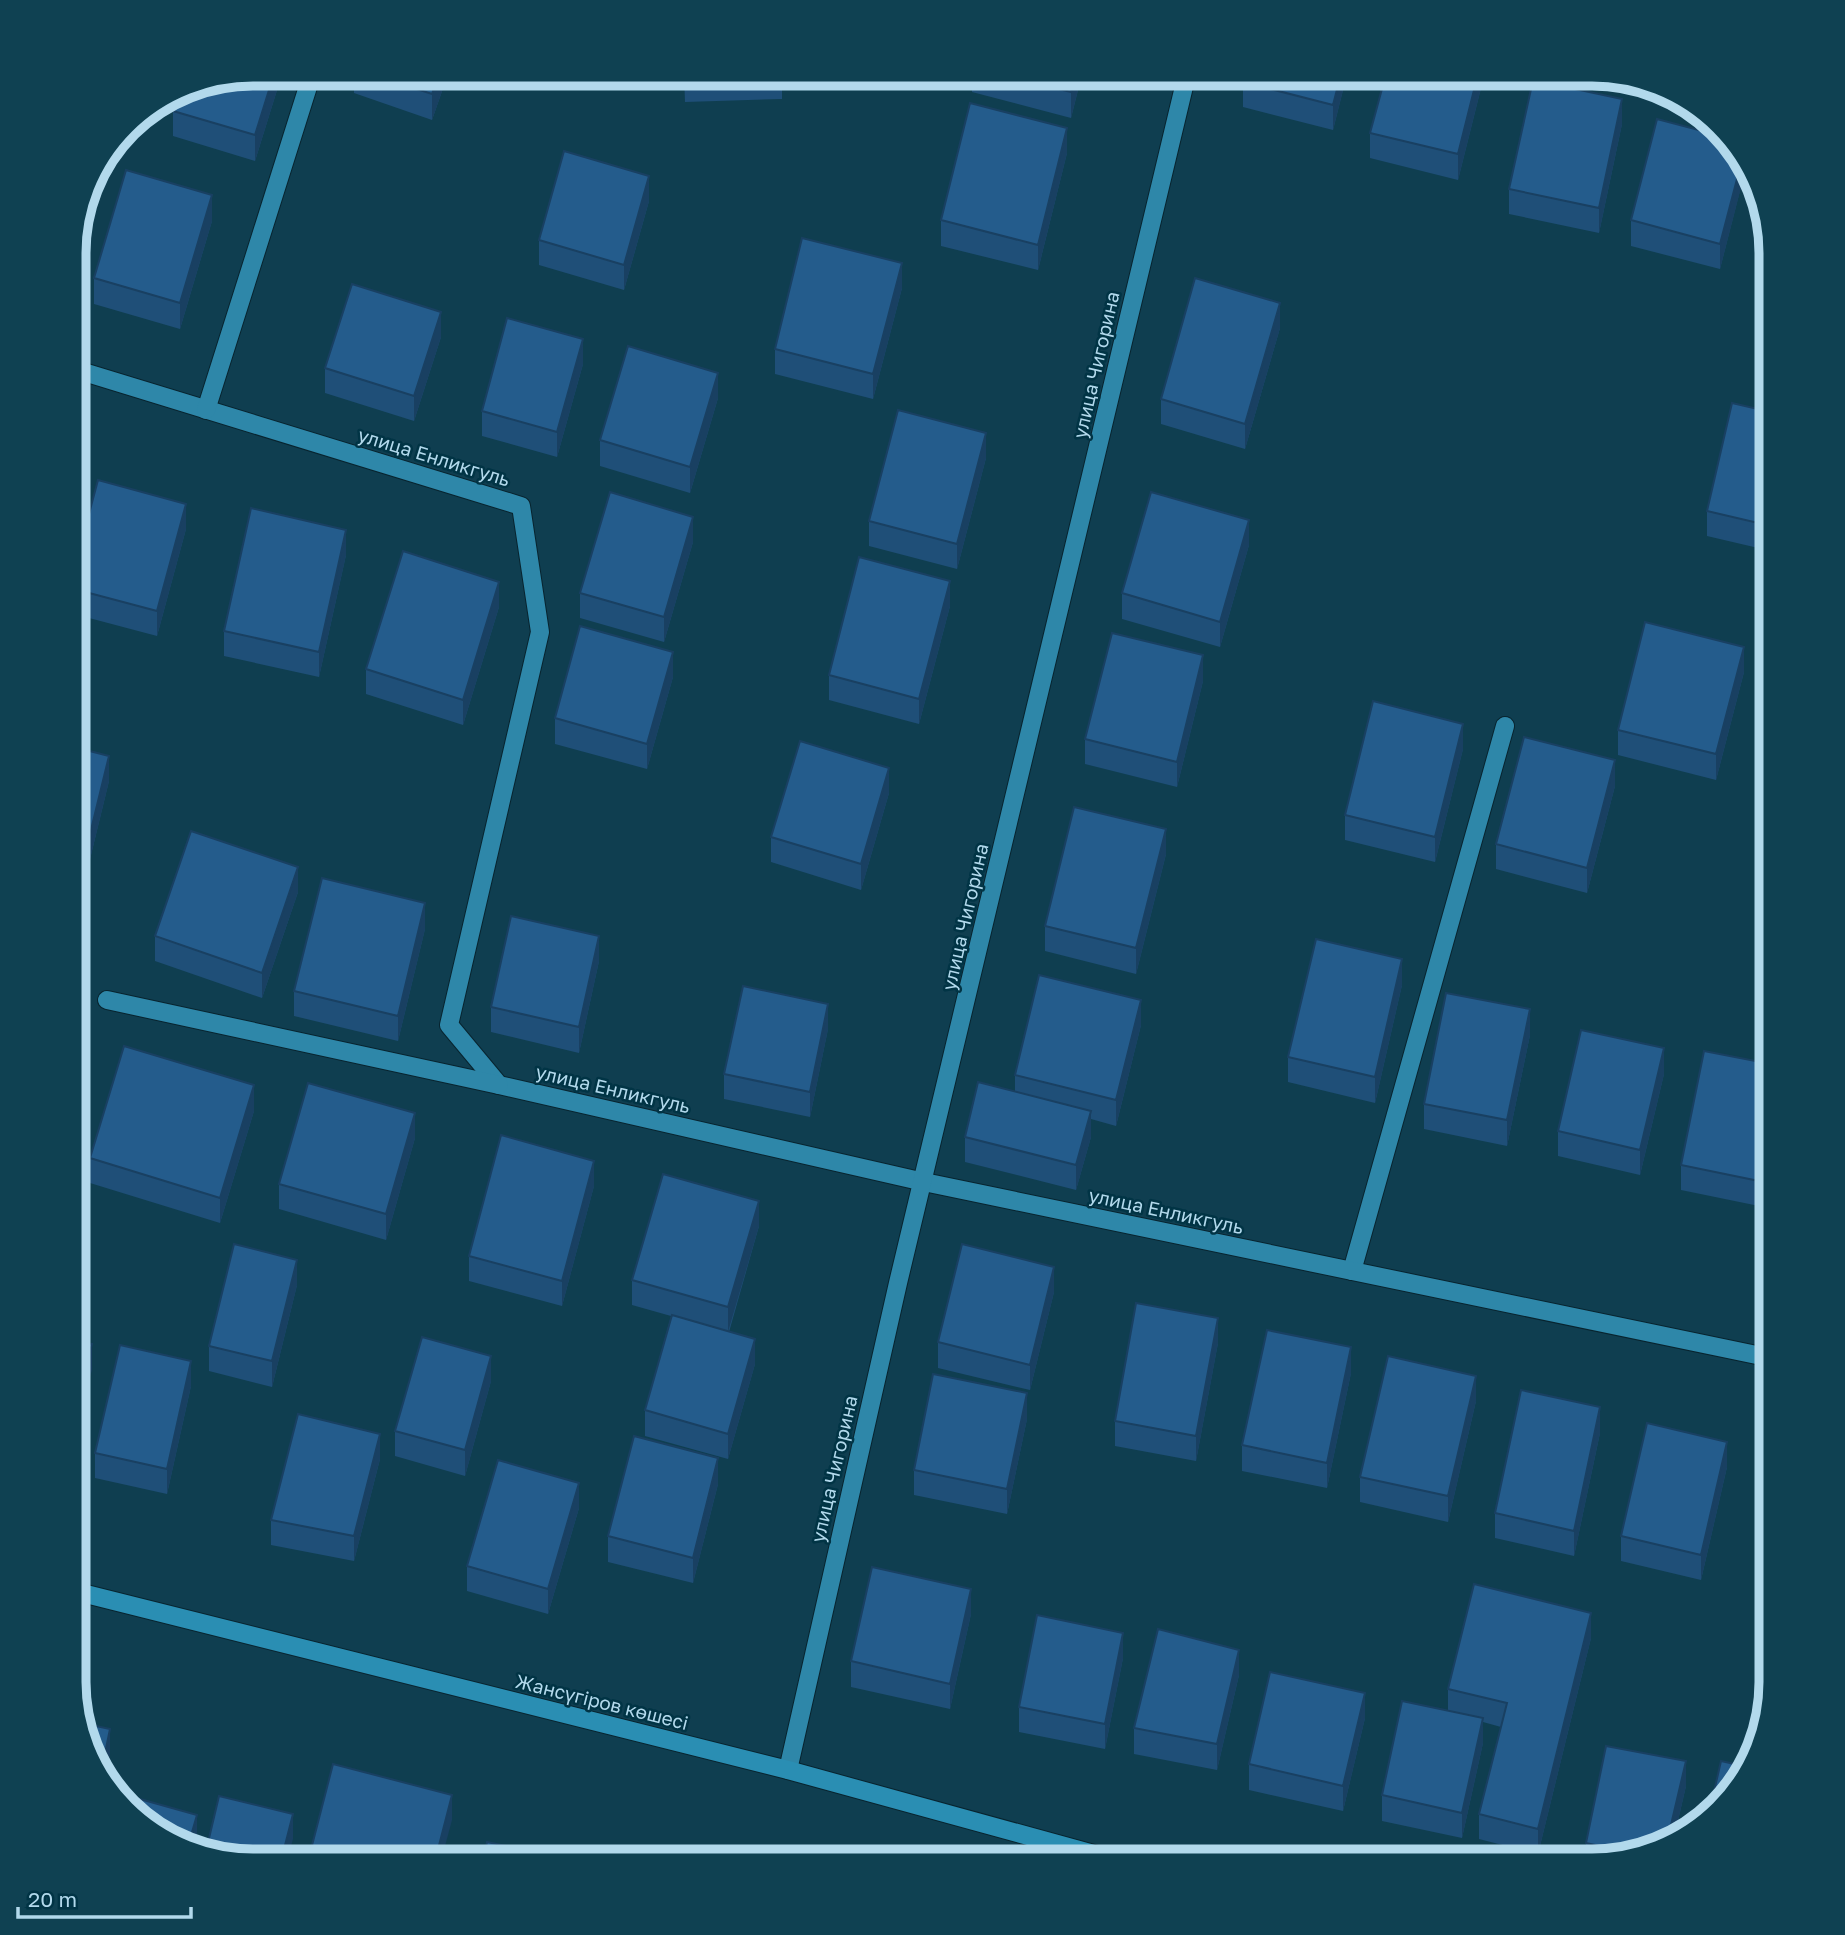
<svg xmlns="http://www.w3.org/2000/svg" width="1845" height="1935" font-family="'Golos Text',sans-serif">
<rect width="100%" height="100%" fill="#0f3e50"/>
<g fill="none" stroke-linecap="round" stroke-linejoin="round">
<defs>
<path id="lane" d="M 1352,1271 L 1505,726"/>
<g id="street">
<path d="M 74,369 L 521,506 L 540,632 L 449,1025 L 499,1085 L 924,1182 L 1771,1358"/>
<path d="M 206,410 L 312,74"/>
<path d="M 107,1000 L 499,1085"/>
<path d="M 788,1770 L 898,1283 L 1187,74"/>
</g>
<path id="primary" d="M 74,1591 L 788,1770 L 1119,1861"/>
</defs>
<use href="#lane" stroke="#08242f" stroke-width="20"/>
<use href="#street" stroke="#08242f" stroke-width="20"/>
<use href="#primary" stroke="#08242f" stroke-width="20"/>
<use href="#lane" stroke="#2e87a9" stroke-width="18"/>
<use href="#street" stroke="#2e87a9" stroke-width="18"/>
<use href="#primary" stroke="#2a8eb3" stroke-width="18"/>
</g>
<g fill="#1f4f78">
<path d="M 282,74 L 255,161 L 173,136 L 173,111 Z"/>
<path d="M 354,74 L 448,74 L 432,120 L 354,93 Z"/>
<path d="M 684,74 L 782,74 L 782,99 L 685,102 Z"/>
<path d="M 972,74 L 1082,74 L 1071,118 L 972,92 Z"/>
<path d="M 1245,74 L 1347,74 L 1333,130 L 1243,107 L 1243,82 Z"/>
<path d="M 1483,74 L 1483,80 L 1458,180 L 1370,158 L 1370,133 Z"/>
<path d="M 1622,124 L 1599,233 L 1509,214 L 1509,189 Z"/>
<path d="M 1067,153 L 1038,270 L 941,246 L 941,220 Z"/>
<path d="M 1746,167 L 1720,269 L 1631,246 L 1631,220 Z"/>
<path d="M 649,201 L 624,290 L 539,265 L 539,240 Z"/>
<path d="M 212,221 L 180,329 L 94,304 L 94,278 Z"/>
<path d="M 1771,253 L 1771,295 L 1759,292 L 1759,267 Z"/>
<path d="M 902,288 L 873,399 L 775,374 L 775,349 Z"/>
<path d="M 1280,328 L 1245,449 L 1161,424 L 1161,399 Z"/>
<path d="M 441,337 L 414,421 L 325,393 L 325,368 Z"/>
<path d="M 583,364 L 557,457 L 482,436 L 482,411 Z"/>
<path d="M 718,398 L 690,493 L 600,466 L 600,440 Z"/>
<path d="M 1771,412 L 1771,551 L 1707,536 L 1707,511 Z"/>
<path d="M 986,458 L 957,569 L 869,546 L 869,521 Z"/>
<path d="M 186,529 L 157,636 L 74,614 L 74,570 Z"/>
<path d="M 693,542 L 664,642 L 580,618 L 580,593 Z"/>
<path d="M 1249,545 L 1220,647 L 1122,619 L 1122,593 Z"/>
<path d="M 346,555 L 319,677 L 224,656 L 224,631 Z"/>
<path d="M 950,606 L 919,724 L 829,700 L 829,675 Z"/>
<path d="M 499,607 L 463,725 L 366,694 L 366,669 Z"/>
<path d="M 1744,672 L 1716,780 L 1618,755 L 1618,730 Z"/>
<path d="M 673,677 L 647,769 L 555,744 L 555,718 Z"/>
<path d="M 1203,681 L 1177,787 L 1085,764 L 1085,739 Z"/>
<path d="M 74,747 L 109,781 L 81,896 L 74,894 Z"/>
<path d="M 1463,749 L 1435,862 L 1345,840 L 1345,815 Z"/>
<path d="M 1615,786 L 1587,893 L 1496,869 L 1496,844 Z"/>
<path d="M 889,793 L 861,890 L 771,862 L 771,837 Z"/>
<path d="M 1166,854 L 1136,974 L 1045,951 L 1045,926 Z"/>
<path d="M 298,892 L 262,998 L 155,961 L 155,936 Z"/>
<path d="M 425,929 L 398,1041 L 294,1016 L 294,991 Z"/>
<path d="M 599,961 L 579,1053 L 491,1032 L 491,1007 Z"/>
<path d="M 1402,985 L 1375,1103 L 1288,1082 L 1288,1057 Z"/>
<path d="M 1141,1025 L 1116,1126 L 1091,1119 L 1091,1137 L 1076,1190 L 965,1162 L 965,1137 L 1015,1091 L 1015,1075 Z"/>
<path d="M 828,1029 L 810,1117 L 724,1099 L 724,1074 Z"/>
<path d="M 1530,1035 L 1507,1146 L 1424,1129 L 1424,1104 Z"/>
<path d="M 1771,1064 L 1759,1206 L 1681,1190 L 1681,1165 Z"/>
<path d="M 1664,1074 L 1640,1175 L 1558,1156 L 1558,1131 Z"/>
<path d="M 254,1111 L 220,1223 L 90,1183 L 90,1158 Z"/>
<path d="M 415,1138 L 386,1240 L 279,1209 L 279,1184 Z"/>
<path d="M 594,1186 L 562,1306 L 469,1281 L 469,1256 Z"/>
<path d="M 759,1226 L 729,1332 L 755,1364 L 728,1459 L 645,1436 L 645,1410 L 671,1316 L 632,1305 L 632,1280 Z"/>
<path d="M 297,1285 L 272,1387 L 209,1371 L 209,1346 Z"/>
<path d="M 1054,1292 L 1030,1390 L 938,1368 L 938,1342 Z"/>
<path d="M 1218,1343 L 1196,1461 L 1115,1446 L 1115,1421 Z"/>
<path d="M 1351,1373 L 1327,1488 L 1242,1471 L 1242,1445 Z"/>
<path d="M 491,1381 L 465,1476 L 395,1456 L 395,1431 Z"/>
<path d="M 191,1386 L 167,1494 L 95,1478 L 95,1453 Z"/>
<path d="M 1476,1401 L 1448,1522 L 1360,1502 L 1360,1477 Z"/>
<path d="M 1027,1419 L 1007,1514 L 914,1495 L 914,1470 Z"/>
<path d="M 1600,1433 L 1574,1556 L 1495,1538 L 1495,1513 Z"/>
<path d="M 380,1459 L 354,1561 L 271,1545 L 271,1520 Z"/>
<path d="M 1727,1467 L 1701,1580 L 1621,1561 L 1621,1536 Z"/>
<path d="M 718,1484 L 693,1583 L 608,1562 L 608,1536 Z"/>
<path d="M 579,1508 L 548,1614 L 467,1591 L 467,1566 Z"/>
<path d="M 971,1614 L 950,1709 L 851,1687 L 851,1661 Z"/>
<path d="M 1591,1638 L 1538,1854 L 1479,1839 L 1479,1814 L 1501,1727 L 1483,1722 L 1483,1743 L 1462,1838 L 1382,1821 L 1382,1795 L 1448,1711 L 1448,1689 Z"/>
<path d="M 1123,1658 L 1105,1749 L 1019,1732 L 1019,1707 Z"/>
<path d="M 1239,1675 L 1217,1770 L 1134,1754 L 1134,1728 Z"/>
<path d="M 1365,1718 L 1343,1811 L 1249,1790 L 1249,1764 Z"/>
<path d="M 1686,1786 L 1674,1838 L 1650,1852 L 1592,1861 L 1586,1861 L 1586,1843 Z"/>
</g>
<g fill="#194062">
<path d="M 274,74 L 282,74 L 255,161 L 255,135 Z"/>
<path d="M 439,74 L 448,74 L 432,120 L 432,94 Z"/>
<path d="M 1076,74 L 1082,74 L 1071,118 L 1071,92 Z"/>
<path d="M 1341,74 L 1347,74 L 1333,130 L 1333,105 Z"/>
<path d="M 1478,74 L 1483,74 L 1483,80 L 1458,180 L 1458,154 Z"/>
<path d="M 1622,99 L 1622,124 L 1599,233 L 1599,208 Z"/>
<path d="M 1067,128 L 1067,153 L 1038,270 L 1038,245 Z"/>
<path d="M 1742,160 L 1746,168 L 1720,269 L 1720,244 Z"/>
<path d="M 649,176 L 649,201 L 624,290 L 624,265 Z"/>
<path d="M 212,195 L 212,221 L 180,329 L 180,303 Z"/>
<path d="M 902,263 L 902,288 L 873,399 L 873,374 Z"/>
<path d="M 1280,303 L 1280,328 L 1245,449 L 1245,424 Z"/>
<path d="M 441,312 L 441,337 L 414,421 L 414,396 Z"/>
<path d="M 583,339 L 583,364 L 557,457 L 557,432 Z"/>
<path d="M 718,373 L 718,398 L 690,493 L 690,467 Z"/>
<path d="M 986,433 L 986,458 L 957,569 L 957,544 Z"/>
<path d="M 186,504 L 186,529 L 157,636 L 157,611 Z"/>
<path d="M 693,517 L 693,542 L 664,642 L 664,617 Z"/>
<path d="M 1249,520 L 1249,545 L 1220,647 L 1220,622 Z"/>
<path d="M 346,530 L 346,555 L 319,677 L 319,652 Z"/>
<path d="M 950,581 L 950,606 L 919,724 L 919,699 Z"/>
<path d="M 499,582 L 499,607 L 463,725 L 463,700 Z"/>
<path d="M 1744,647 L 1744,672 L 1716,780 L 1716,754 Z"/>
<path d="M 673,652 L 673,677 L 647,769 L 647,744 Z"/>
<path d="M 1203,655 L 1203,681 L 1177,787 L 1177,762 Z"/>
<path d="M 1463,724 L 1463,749 L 1435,862 L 1435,837 Z"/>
<path d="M 109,756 L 109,781 L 81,896 L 81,871 Z"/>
<path d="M 1615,760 L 1615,786 L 1587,893 L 1587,868 Z"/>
<path d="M 889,768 L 889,793 L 861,890 L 861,864 Z"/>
<path d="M 1166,829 L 1166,854 L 1136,974 L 1136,948 Z"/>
<path d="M 298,867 L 298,892 L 262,998 L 262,973 Z"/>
<path d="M 425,903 L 425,929 L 398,1041 L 398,1016 Z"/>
<path d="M 599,936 L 599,961 L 579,1053 L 579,1027 Z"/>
<path d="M 1402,959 L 1402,985 L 1375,1103 L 1375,1077 Z"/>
<path d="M 1141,1000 L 1141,1025 L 1116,1126 L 1116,1100 Z"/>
<path d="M 828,1004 L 828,1029 L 810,1117 L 810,1092 Z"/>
<path d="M 1530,1009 L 1530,1035 L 1507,1146 L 1507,1120 Z"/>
<path d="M 1664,1048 L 1664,1074 L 1640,1175 L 1640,1150 Z"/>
<path d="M 254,1085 L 254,1111 L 220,1223 L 220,1198 Z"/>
<path d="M 1091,1111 L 1091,1137 L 1076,1190 L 1076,1165 Z"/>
<path d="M 415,1113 L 415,1138 L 386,1240 L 386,1214 Z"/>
<path d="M 1771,1118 L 1771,1143 L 1759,1206 L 1759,1181 Z"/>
<path d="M 594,1161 L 594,1186 L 562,1306 L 562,1281 Z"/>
<path d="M 759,1201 L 759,1226 L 728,1332 L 728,1307 Z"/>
<path d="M 297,1260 L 297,1285 L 272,1387 L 272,1361 Z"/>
<path d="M 1054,1267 L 1054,1292 L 1030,1390 L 1030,1365 Z"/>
<path d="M 1218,1318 L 1218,1343 L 1196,1461 L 1196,1436 Z"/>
<path d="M 755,1339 L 755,1364 L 728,1459 L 728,1434 Z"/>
<path d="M 92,1344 L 92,1370 L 74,1431 L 74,1405 Z"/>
<path d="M 1351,1347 L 1351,1373 L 1327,1488 L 1327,1463 Z"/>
<path d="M 491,1356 L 491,1381 L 465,1476 L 465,1450 Z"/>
<path d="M 191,1361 L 191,1386 L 167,1494 L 167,1469 Z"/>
<path d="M 1476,1376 L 1476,1401 L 1448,1522 L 1448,1496 Z"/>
<path d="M 1027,1393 L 1027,1419 L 1007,1514 L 1007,1489 Z"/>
<path d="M 1600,1407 L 1600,1433 L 1574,1556 L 1574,1531 Z"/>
<path d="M 380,1434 L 380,1459 L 354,1561 L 354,1536 Z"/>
<path d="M 1727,1442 L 1727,1467 L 1701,1580 L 1701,1555 Z"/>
<path d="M 718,1458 L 718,1484 L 693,1583 L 693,1558 Z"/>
<path d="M 579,1483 L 579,1508 L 548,1614 L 548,1589 Z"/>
<path d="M 971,1589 L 971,1614 L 950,1709 L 950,1684 Z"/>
<path d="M 1591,1613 L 1591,1638 L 1538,1854 L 1538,1829 Z"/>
<path d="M 1123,1633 L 1123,1658 L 1105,1749 L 1105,1724 Z"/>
<path d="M 1239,1650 L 1239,1675 L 1217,1770 L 1217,1744 Z"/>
<path d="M 1365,1693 L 1365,1718 L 1343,1811 L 1343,1786 Z"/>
<path d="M 1483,1718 L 1483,1743 L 1462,1838 L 1462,1813 Z"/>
<path d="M 110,1729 L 110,1754 L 105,1779 L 101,1773 Z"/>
<path d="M 1686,1761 L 1686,1786 L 1674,1838 L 1667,1842 Z"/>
<path d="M 452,1795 L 452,1820 L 441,1861 L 435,1861 Z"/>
<path d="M 293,1814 L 293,1839 L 287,1861 L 281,1861 Z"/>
<path d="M 197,1815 L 197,1841 L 195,1848 L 188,1846 Z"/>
</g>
<g fill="#245c8c" stroke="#194062" stroke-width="2">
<path d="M 253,74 L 274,74 L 255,135 L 173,111 L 179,91 L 185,87 Z"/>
<path d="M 371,74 L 439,74 L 432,94 Z"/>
<path d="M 685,74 L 781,74 L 685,77 Z"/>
<path d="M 999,74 L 1076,74 L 1071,92 Z"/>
<path d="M 1245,74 L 1341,74 L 1333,105 L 1243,82 Z"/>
<path d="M 1386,74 L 1478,74 L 1458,154 L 1370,133 Z"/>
<path d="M 1533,80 L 1622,99 L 1599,208 L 1509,189 Z"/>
<path d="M 970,103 L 1067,128 L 1038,245 L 941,220 Z"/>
<path d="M 1657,119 L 1729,138 L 1742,160 L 1720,244 L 1631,220 Z"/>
<path d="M 564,151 L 649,176 L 624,265 L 539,240 Z"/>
<path d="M 126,170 L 212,195 L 180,303 L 94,278 Z"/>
<path d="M 1768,230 L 1771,253 L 1771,270 L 1759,267 Z"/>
<path d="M 802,238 L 902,263 L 873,374 L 775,349 Z"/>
<path d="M 1195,278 L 1280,303 L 1245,424 L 1161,399 Z"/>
<path d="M 352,284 L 441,312 L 414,396 L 325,368 Z"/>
<path d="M 507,318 L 583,339 L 557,432 L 482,411 Z"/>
<path d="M 628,346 L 718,373 L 690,467 L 600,440 Z"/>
<path d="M 1732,403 L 1771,412 L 1771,526 L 1707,511 Z"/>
<path d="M 898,410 L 986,433 L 957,544 L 869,521 Z"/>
<path d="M 98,480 L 186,504 L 157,611 L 74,589 L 74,570 Z"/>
<path d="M 610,492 L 693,517 L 664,617 L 580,593 Z"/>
<path d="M 1151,492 L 1249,520 L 1220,622 L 1122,593 Z"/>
<path d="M 251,508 L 346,530 L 319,652 L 224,631 Z"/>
<path d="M 403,551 L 499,582 L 463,700 L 366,669 Z"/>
<path d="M 859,557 L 950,581 L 919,699 L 829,675 Z"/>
<path d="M 1645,622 L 1744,647 L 1716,754 L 1618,730 Z"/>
<path d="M 580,626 L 673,652 L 647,744 L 555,718 Z"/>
<path d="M 1112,633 L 1203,655 L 1177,762 L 1085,739 Z"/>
<path d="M 1373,701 L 1463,724 L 1435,837 L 1345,815 Z"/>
<path d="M 1524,737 L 1615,760 L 1587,868 L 1496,844 Z"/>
<path d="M 800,741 L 889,768 L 861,864 L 771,837 Z"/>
<path d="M 74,747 L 109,756 L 81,871 L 74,869 Z"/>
<path d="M 1074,807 L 1166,829 L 1136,948 L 1045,926 Z"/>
<path d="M 191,831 L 298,867 L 262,973 L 155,936 Z"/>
<path d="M 322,878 L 425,903 L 398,1016 L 294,991 Z"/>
<path d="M 511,916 L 599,936 L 579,1027 L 491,1007 Z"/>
<path d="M 1316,939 L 1402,959 L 1375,1077 L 1288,1057 Z"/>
<path d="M 1039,975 L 1141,1000 L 1116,1100 L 1015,1075 Z"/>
<path d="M 743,986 L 828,1004 L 810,1092 L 724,1074 Z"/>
<path d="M 1446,993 L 1530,1009 L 1507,1120 L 1424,1104 Z"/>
<path d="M 1581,1030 L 1664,1048 L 1640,1150 L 1558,1131 Z"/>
<path d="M 124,1046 L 254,1085 L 220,1198 L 90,1158 Z"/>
<path d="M 1704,1051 L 1771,1064 L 1771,1118 L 1759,1181 L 1681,1165 Z"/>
<path d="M 978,1082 L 1091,1111 L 1076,1165 L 965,1137 Z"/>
<path d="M 308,1083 L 415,1113 L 386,1214 L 279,1184 Z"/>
<path d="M 501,1135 L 594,1161 L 562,1281 L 469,1256 Z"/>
<path d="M 663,1174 L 759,1201 L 728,1307 L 632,1280 Z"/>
<path d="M 234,1244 L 297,1260 L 272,1361 L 209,1346 Z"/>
<path d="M 962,1244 L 1054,1267 L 1030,1365 L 938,1342 Z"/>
<path d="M 1136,1303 L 1218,1318 L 1196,1436 L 1115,1421 Z"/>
<path d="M 672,1315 L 755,1339 L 728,1434 L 645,1410 Z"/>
<path d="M 1267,1330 L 1351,1347 L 1327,1463 L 1242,1445 Z"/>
<path d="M 422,1337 L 491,1356 L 465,1450 L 395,1431 Z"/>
<path d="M 74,1339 L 92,1344 L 74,1405 Z"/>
<path d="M 120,1345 L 191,1361 L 167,1469 L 95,1453 Z"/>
<path d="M 1388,1356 L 1476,1376 L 1448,1496 L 1360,1477 Z"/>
<path d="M 933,1374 L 1027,1393 L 1007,1489 L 914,1470 Z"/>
<path d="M 1521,1390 L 1600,1407 L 1574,1531 L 1495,1513 Z"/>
<path d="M 298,1414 L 380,1434 L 354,1536 L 271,1520 Z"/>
<path d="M 1647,1423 L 1727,1442 L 1701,1555 L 1621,1536 Z"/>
<path d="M 634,1436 L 718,1458 L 693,1558 L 608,1536 Z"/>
<path d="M 498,1460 L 579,1483 L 548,1589 L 467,1566 Z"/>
<path d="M 872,1567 L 971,1589 L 950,1684 L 851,1661 Z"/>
<path d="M 1474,1584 L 1591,1613 L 1538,1829 L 1479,1814 L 1507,1703 L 1448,1689 Z"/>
<path d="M 1037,1615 L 1123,1633 L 1105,1724 L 1019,1707 Z"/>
<path d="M 1158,1629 L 1239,1650 L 1217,1744 L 1134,1728 Z"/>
<path d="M 1270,1672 L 1365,1693 L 1343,1786 L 1249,1764 Z"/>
<path d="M 1402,1701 L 1483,1718 L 1462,1813 L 1382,1795 Z"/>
<path d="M 82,1723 L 110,1729 L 101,1773 L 87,1750 Z"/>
<path d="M 1606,1746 L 1686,1761 L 1667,1842 L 1650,1852 L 1635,1854 L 1586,1843 Z"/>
<path d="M 1721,1761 L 1748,1767 L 1710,1817 L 1708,1818 Z"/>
<path d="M 333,1764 L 452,1795 L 435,1861 L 308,1861 Z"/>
<path d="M 122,1794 L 197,1815 L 188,1846 L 174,1843 L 120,1802 Z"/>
<path d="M 219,1796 L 293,1814 L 281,1861 L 253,1861 L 206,1851 Z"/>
<path d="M 487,1842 L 563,1858 L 563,1861 L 483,1861 Z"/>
</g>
<g text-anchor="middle" stroke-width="5" stroke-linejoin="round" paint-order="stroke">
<g font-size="19" fill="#b2d9ec" stroke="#013445">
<text transform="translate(1096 365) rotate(-77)" y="7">улица Чигорина</text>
<text transform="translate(434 457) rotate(17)" y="7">улица Енликгуль</text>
<text transform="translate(965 917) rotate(-77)" y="7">улица Чигорина</text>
<text transform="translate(613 1089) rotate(13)" y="7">улица Енликгуль</text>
<text transform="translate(1166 1211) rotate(12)" y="7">улица Енликгуль</text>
<text transform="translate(834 1469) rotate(-77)" y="7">улица Чигорина</text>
<text transform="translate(602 1702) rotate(14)" y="7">Жансүгіров көшесі</text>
</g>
</g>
<path d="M0 0H1845V1935H0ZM253 86H1592A167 167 0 0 1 1759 253V1682A167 167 0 0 1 1592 1849H253A167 167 0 0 1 86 1682V253A167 167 0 0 1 253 86Z" fill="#0f4152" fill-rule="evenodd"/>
<path fill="none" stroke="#b2d9ec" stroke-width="9" d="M253 86H1592A167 167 0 0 1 1759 253V1682A167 167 0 0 1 1592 1849H253A167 167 0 0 1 86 1682V253A167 167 0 0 1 253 86Z"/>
<path d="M18 1907v10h173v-10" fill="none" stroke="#b2d9ec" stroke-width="3.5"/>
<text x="28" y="1907" font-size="21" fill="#b2d9ec" stroke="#013445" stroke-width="5" paint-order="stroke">20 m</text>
</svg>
